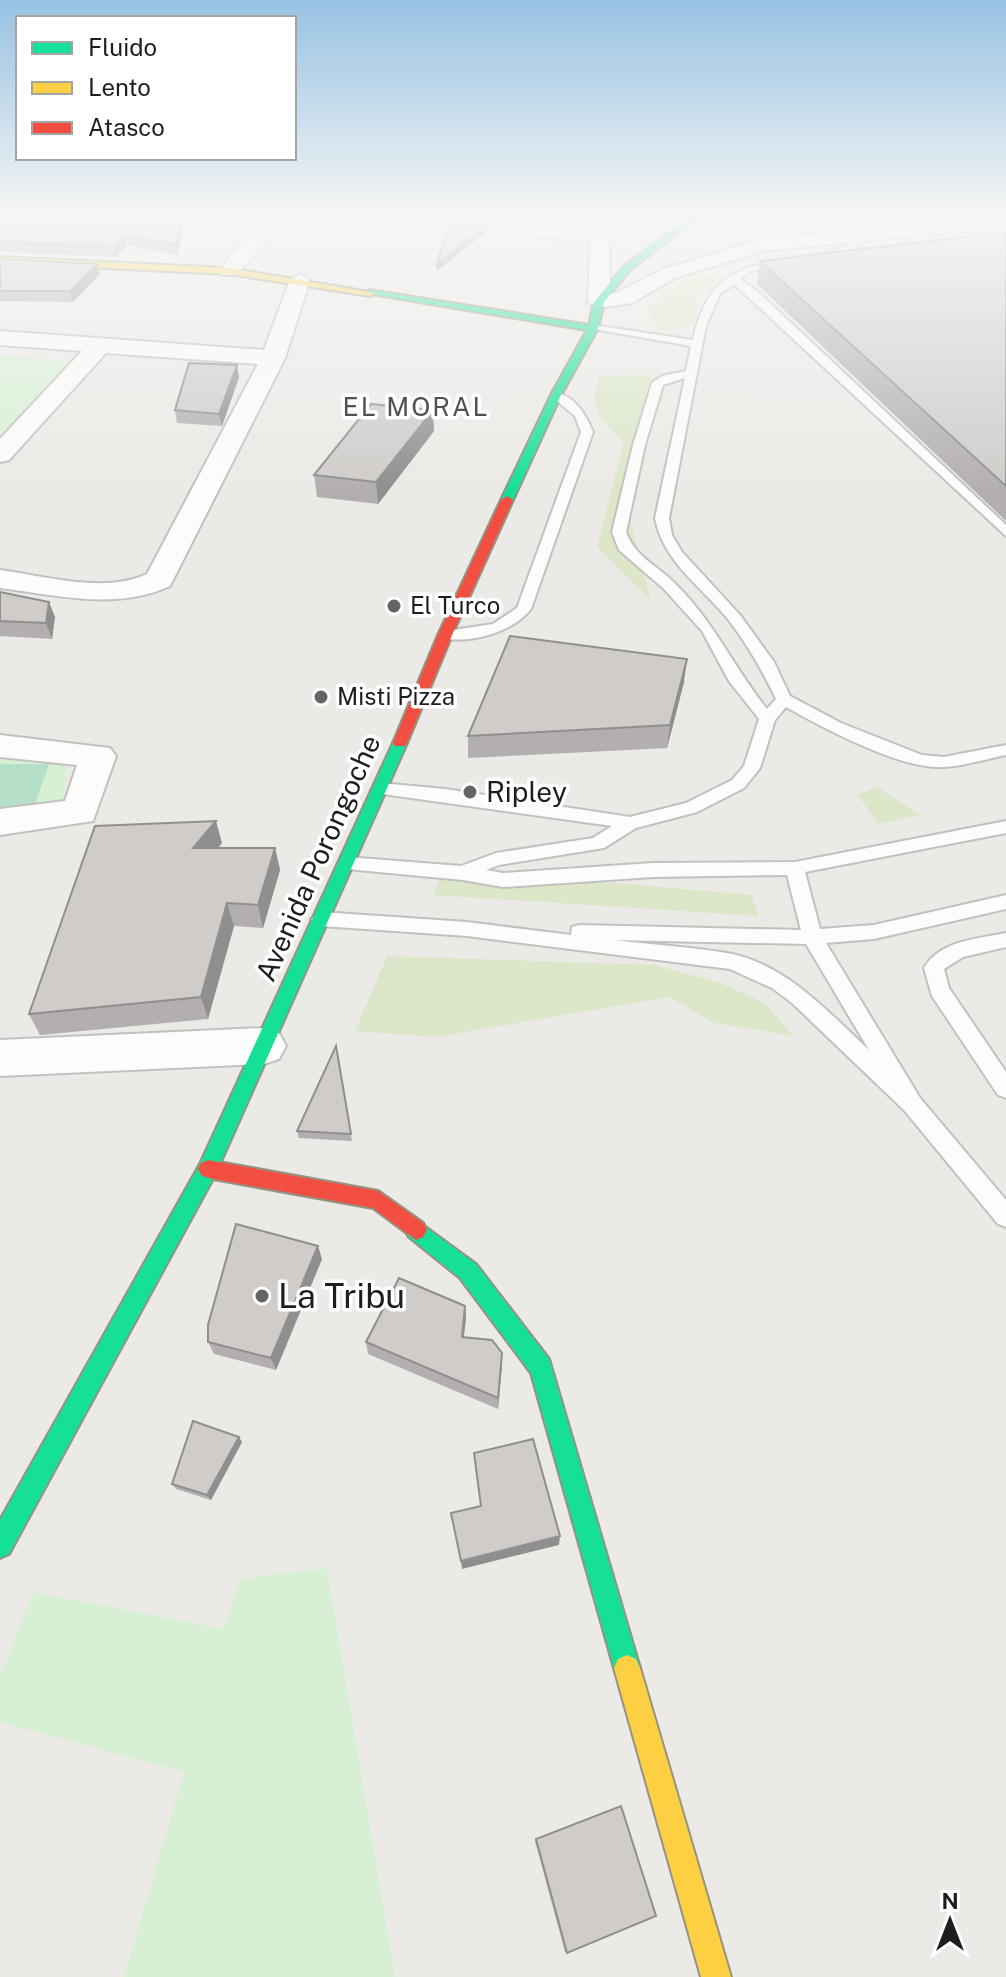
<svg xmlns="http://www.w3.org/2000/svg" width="1006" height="1977" font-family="'Public Sans',sans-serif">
<rect width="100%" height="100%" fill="#eceae7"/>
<g fill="#dbe7c8">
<path d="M 699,276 L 716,277 L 698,295 L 695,324 L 660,332 L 647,310 L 667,289 Z"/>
<path d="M 649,375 L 665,392 L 637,466 L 628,510 L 650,600 L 597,547 L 624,442 C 601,417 587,412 599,377 Z"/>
<path d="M 877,787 L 920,815 L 878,824 L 858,795 Z"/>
<path d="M 444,868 L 752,895 L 759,916 L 433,895 Z"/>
<path d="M 387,956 L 655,965 L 723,984 L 763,1002 L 794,1036 L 714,1023 L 670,997 L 436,1037 L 355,1031 Z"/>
</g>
<g fill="#d7f0d4">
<path d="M 468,214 L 570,214 L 567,226 Z"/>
<path d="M 0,355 L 94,363 L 0,447 Z"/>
<path d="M 0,754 L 68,759 L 63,810 L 0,818 Z"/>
<path d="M 327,1568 L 395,1977 L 124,1977 L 184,1772 L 0,1722 L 0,1677 L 33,1592 L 224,1629 L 240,1579 Z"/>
</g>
<path fill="#b6dfca" d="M 0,764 L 49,764 L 34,807 L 0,807 Z"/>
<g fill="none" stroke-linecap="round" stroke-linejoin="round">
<defs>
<g id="lane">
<path d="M 868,232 L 876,234 L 848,252 L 751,271 L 740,279 L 757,291 L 1006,525 L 1006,536 L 734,284 L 720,294 L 706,326 L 669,518 L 672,535 L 682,552 L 740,615 L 774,662 L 790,696 L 841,723 L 922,755 L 944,757 L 1006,745 L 1006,755 C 986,759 964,766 944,767 C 901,770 824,728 786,707 L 775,720 L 760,768 L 744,788 L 697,812 L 636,828 L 604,848 L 499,865 L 486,870 L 503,873 L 653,863 L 795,862 L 1006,821 L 1006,833 L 805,872 L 820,929 L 874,925 L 1006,895 L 1006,909 L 874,939 L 826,943 L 920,1098 L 1006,1200 L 1006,1227 L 998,1224 L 904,1110 L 792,1003 L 772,988 L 730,969 L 467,936 L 321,926 L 311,919 L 321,912 L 467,922 L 571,935 L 572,927 L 579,925 L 801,930 L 787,875 L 653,877 L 503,887 L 463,880 L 347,869 L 338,863 L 347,857 L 461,866 L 496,853 L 593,838 L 612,826 L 375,793 L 372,789 L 381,783 L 445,789 L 630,817 L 686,803 L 732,780 L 744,766 L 759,719 L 729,681 L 702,631 L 664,589 L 619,550 L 612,532 L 633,445 L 652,383 L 662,376 L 686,371 L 691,346 L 588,328 L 593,325 L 693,340 C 713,246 773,272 841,248 C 850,245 859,237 868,232 ZM 685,378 L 655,518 C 663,563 705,589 731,623 C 749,647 763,672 776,699 L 767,709 C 731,664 711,615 667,576 C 651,563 633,552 626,532 L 645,445 L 663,385 ZM 614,940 L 806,944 L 869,1050 C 829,1013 788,966 732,954 C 694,947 653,945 614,940 Z"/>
<path d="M 552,393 C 572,391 587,416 593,432 L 531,609 C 512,633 469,644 440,638 L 440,632 L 493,624 L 517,608 L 581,432 L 575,416 L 552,397 Z"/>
<path d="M 1006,933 L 1006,947 L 963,957 L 944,969 L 949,988 L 1006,1072 L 1006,1098 L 998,1095 L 932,996 L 924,968 C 940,940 978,939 1006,933 Z"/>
</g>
<g id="street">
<path d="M 287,214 L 311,214 L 267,240 L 236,275 L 222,275 L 219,271 L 245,238 Z"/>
<path d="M 405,214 L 454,214 L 590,231 L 591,214 L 609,214 L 610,294 L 618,292 L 661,270 L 761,239 L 954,220 L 1006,219 L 1006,231 L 954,232 L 763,251 L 675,278 L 632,303 L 599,308 L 588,302 L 590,243 L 414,220 Z"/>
<path d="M 300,274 L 310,280 L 285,358 L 170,586 C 115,611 57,595 0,588 L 0,570 C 46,576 104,594 147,574 L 258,364 L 106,353 L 9,460 L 0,462 L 0,439 L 82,351 L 0,345 L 0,331 L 264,350 L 290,280 Z"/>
<path d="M 0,735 L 110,748 L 116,756 L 93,821 L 0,835 L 0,809 L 65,801 L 77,765 L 0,757 Z"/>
<path d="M 264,1028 L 279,1033 L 286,1046 L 279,1059 L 264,1064 L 0,1076 L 0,1040 Z"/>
</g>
<g id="fast">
<path d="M 694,214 L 703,214 L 630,270 L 604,302 L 598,328 L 561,395 L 513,500 L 503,502 L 501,500 L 551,395 L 587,330 L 365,293 L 370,290 L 589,325 L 594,302 L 624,266 Z"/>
<path d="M 400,738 L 407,743 L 215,1175 L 9,1554 L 0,1558 L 0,1520 L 200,1164 L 393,743 Z"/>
<path d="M 416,1220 L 476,1264 L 549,1359 L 640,1668 L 636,1677 L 627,1681 L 618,1677 L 614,1668 L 531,1373 L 460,1278 L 409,1237 L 405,1230 L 409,1223 Z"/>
</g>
<g id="slow">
<path d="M 0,257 L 229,268 L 375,293 L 370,296 L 229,274 L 0,263 Z"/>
<path d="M 627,1655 L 636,1659 L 640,1668 L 731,1977 L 701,1977 L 614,1668 L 618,1659 Z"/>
</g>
<g id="jam">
<path d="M 507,496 L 513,500 L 452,635 L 407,743 L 405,746 L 395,746 L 393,743 L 438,635 L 501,500 Z"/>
<path d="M 208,1160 L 378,1191 L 423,1223 L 427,1230 L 423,1237 L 416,1240 L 373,1208 L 208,1178 L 201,1175 L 198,1169 L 201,1163 Z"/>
</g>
</defs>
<use href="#lane" stroke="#c2c1bf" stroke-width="4"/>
<use href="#street" stroke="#c2c1bf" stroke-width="4"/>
<use href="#fast" stroke="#949480" stroke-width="4"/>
<use href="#slow" stroke="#949480" stroke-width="4"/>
<use href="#jam" stroke="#949480" stroke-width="4"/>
<use href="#lane" fill="#fcfcfb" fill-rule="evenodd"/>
<use href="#street" fill="#fcfcfb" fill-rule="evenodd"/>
<use href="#fast" fill="#16e098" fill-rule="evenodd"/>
<use href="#slow" fill="#ffcf43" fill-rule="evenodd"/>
<use href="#jam" fill="#f24e42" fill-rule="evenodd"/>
</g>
<g fill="#b2afae">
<path d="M 185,214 L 178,255 L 127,245 L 116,257 L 0,252 L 0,222 L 20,226 Z"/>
<path d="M 474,214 L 510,214 L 505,217 Z"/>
<path d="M 1006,232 L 1006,521 L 757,284 L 760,261 Z"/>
<path d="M 0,259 L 97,264 L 100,274 L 73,302 L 0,301 Z"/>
<path d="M 239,377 L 222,426 L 177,423 L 175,410 Z"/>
<path d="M 434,431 L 378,504 L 317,497 L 314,475 Z"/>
<path d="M 0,592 L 55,617 L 52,639 L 0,636 Z"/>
<path d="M 684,682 L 667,748 L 468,758 L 468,736 Z"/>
<path d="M 222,843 L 218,848 L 275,848 L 280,870 L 263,928 L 234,926 L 208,1019 L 40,1035 L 29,1014 Z"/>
<path d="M 336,1046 L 352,1141 L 299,1138 L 297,1131 Z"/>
<path d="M 322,1259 L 276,1370 L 214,1354 L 208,1342 Z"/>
<path d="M 465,1306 L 466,1318 L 464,1337 L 502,1365 L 498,1409 L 368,1354 L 366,1342 Z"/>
<path d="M 242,1442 L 211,1500 L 176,1489 L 172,1484 Z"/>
<path d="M 536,1839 L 567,1953 L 565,1952 L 535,1841 Z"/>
</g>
<g fill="#918f8d">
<path d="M 182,214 L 185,214 L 178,255 L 176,245 Z"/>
<path d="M 486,226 L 486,232 L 437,271 L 437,264 Z"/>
<path d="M 125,235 L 127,245 L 116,257 L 114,246 Z"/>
<path d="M 97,264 L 100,274 L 73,302 L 70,291 Z"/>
<path d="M 237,365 L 239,377 L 222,426 L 219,414 Z"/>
<path d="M 433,410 L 434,431 L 378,504 L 376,482 Z"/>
<path d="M 49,602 L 55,617 L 52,639 L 46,623 Z"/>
<path d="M 687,659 L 684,682 L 667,748 L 670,725 Z"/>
<path d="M 216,821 L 222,843 L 200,870 L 193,848 Z"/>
<path d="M 275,848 L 280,870 L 263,928 L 258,905 Z"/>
<path d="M 227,903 L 234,926 L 208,1019 L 201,997 Z"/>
<path d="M 318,1246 L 322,1259 L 276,1370 L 271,1358 Z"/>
<path d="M 465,1306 L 466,1318 L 462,1349 L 462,1337 Z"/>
<path d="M 502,1353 L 502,1365 L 498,1409 L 498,1398 Z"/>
<path d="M 239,1437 L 242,1442 L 211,1500 L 207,1495 Z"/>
<path d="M 560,1536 L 559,1545 L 462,1569 L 461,1561 Z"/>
</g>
<g fill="#cfccca" stroke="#918f8d" stroke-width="2">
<path d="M 36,214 L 182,214 L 176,245 L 125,235 L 114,246 L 0,242 L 0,222 L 20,226 Z"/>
<path d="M 450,221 L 486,226 L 437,264 Z"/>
<path d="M 1006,232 L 1006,486 L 760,261 Z"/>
<path d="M 0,259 L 97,264 L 70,291 L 0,291 Z"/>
<path d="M 189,363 L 237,365 L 219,414 L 175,410 Z"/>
<path d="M 371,404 L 433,410 L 376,482 L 314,475 Z"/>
<path d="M 0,592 L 49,602 L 46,623 L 0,621 Z"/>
<path d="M 510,636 L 687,659 L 670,725 L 468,736 Z"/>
<path d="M 216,821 L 193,848 L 275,848 L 258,905 L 227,903 L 201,997 L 29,1014 L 95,826 Z"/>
<path d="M 336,1046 L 351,1134 L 297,1131 Z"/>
<path d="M 236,1224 L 318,1246 L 271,1358 L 208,1342 L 208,1325 Z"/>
<path d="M 399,1278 L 465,1306 L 462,1337 L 492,1340 L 502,1353 L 498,1398 L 366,1342 Z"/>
<path d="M 193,1421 L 239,1437 L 207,1495 L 172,1484 Z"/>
<path d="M 533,1439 L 560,1536 L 461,1561 L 451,1513 L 481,1506 L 474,1453 Z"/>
<path d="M 621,1806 L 656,1916 L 567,1953 L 536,1839 Z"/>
</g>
<linearGradient id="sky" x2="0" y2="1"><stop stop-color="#97c2e3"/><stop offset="0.44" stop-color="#f6f6f4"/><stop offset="1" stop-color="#f6f6f4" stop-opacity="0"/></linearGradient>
<rect width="1006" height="490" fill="url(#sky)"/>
<g fill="#666564" stroke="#fff" stroke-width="3">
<circle cx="394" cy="606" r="8"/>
<circle cx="321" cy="697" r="8"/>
<circle cx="470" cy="792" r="8"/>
<circle cx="262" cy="1296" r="8"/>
</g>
<g text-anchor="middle" stroke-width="7" stroke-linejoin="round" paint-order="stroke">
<g font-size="24" fill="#1e1e1e" stroke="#fff" text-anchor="start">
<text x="410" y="614">El Turco</text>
<text x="337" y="705">Misti Pizza</text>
</g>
<g font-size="26" letter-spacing="2" fill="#515151" stroke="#fff">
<text x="416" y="416">EL MORAL</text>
</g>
<g font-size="28" fill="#1e1e1e" stroke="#fff" text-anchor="start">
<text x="486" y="802">Ripley</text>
</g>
<g font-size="28" fill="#1e1e1e" stroke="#fff">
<text transform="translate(318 858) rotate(-66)" y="10">Avenida Porongoche</text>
</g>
<g font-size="34" fill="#1e1e1e" stroke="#fff" text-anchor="start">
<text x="278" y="1308">La Tribu</text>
</g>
</g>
<rect x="16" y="16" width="280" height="144" fill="#ffffff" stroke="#a5a5a5" stroke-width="2"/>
<rect x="32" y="42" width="40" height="12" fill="#16e098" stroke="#a5a5a5" stroke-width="2"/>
<text x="88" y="56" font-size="24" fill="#1e1e1e">Fluido</text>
<rect x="32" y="82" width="40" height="12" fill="#ffcf43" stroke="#a5a5a5" stroke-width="2"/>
<text x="88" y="96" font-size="24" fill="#1e1e1e">Lento</text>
<rect x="32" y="122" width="40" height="12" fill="#f24e42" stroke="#a5a5a5" stroke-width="2"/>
<text x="88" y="136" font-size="24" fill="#1e1e1e">Atasco</text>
<g transform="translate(950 1921)" stroke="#ffffff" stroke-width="6" paint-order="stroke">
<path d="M0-6L14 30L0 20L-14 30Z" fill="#1e1e1e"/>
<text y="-12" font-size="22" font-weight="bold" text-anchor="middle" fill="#1e1e1e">N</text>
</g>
</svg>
